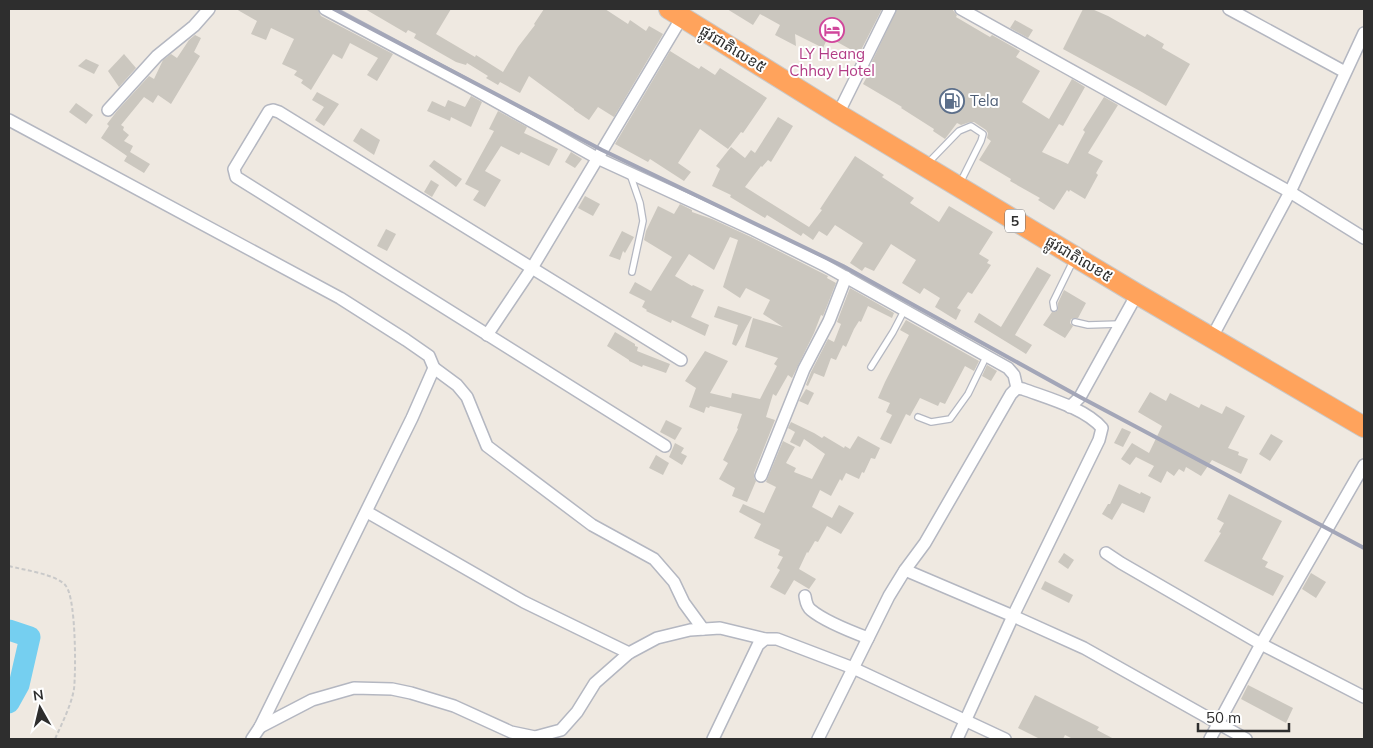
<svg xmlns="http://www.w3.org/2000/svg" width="1373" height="748" font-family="Mulish,'Noto Sans Khmer',sans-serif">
<rect width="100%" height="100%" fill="#efe9e1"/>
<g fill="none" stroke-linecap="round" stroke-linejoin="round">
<path stroke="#75cff0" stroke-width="21" d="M 9,630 L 30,637 L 19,685 L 9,703"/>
</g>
<g fill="#cbc7bf">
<path d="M 236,9 L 318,9 L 321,16 L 393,54 L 377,81 L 367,75 L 378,58 L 350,43 L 342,59 L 333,54 L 311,90 L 301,83 L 303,80 L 294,75 L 297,71 L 282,64 L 294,39 L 271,28 L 266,40 L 251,34 L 257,21 Z"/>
<path d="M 365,9 L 451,9 L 436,34 L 475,57 L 476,55 L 503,72 L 518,47 L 535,25 L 534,24 L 544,9 L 605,9 L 628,24 L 630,20 L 646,31 L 649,26 L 663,34 L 614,117 L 598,107 L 589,120 L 574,110 L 574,109 L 529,76 L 520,93 L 500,82 L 498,85 L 486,78 L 488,76 L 467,63 L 466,65 L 456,62 L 414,38 L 416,34 L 408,30 L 406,33 Z"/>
<path d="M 727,9 L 882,9 L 859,54 L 828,37 L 823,48 L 795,34 L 796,46 L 775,35 L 780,25 L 760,14 L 753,25 Z"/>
<path d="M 897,9 L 952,9 L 957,15 L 956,17 L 990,37 L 992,35 L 1020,51 L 1016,57 L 1040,71 L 1022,102 L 1049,119 L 1072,79 L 1085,87 L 1063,126 L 1059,124 L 1042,152 L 1068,164 L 1085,132 L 1083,130 L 1104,97 L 1118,105 L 1088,153 L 1103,161 L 1096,173 L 1098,175 L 1085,199 L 1070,190 L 1069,192 L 1067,190 L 1054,210 L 1038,200 L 1040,198 L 1010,181 L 1011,179 L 979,160 L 991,141 L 987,138 L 988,133 L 986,130 L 974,122 L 970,122 L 961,125 L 957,123 L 945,139 L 933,131 L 934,129 L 901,108 L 902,107 L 863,84 L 869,73 L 867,72 Z"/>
<path d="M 1083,9 L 1092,9 L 1108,16 L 1145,37 L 1147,34 L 1164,44 L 1162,48 L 1190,64 L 1166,106 L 1140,91 L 1063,49 Z"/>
<path d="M 1015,20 L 1033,30 L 1028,38 L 1010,28 Z"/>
<path d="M 195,35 L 201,38 L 194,52 L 200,56 L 171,104 L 158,95 L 153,103 L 144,97 L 121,125 L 124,127 L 123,130 L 129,135 L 124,141 L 133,146 L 130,152 L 150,164 L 144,173 L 124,161 L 127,156 L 101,138 L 109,126 L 107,124 L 117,111 L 149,76 L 154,79 L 163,60 L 171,54 L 177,58 L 189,40 Z"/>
<path d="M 670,51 L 699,69 L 701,66 L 715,75 L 720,68 L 767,98 L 743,133 L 741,132 L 728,149 L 700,129 L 678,163 L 691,172 L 684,181 L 650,159 L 648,162 L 615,144 Z"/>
<path d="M 124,54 L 136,68 L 119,87 L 108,71 Z"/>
<path d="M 86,59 L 99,65 L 94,74 L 78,66 Z"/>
<path d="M 317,92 L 339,104 L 324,126 L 315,120 L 324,107 L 312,100 Z"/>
<path d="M 471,96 L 482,102 L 471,127 L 451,117 L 450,121 L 427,111 L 432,101 L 445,107 L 448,100 L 465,107 Z"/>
<path d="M 76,103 L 93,115 L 86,124 L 69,112 Z"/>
<path d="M 498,111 L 527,127 L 524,133 L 558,149 L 549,166 L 521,152 L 519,155 L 501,146 L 485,171 L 501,180 L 485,207 L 473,200 L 479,191 L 465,184 L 494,131 L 489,129 Z"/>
<path d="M 778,117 L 793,126 L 771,162 L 768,160 L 762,167 L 761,166 L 745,187 L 809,227 L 822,210 L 820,209 L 855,156 L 884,175 L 882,177 L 914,198 L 910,203 L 939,222 L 949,206 L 993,232 L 979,254 L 989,260 L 987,263 L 991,265 L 972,294 L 968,292 L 957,308 L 961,310 L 956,320 L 935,307 L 940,298 L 924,288 L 920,294 L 902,283 L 916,260 L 891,244 L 874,271 L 865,267 L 862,271 L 850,263 L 863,243 L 835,225 L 827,236 L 819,231 L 813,240 L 803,233 L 801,236 L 767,215 L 765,218 L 730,197 L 731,195 L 712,186 L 720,169 L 716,166 L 731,147 L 745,158 L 751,150 L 755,153 Z"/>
<path d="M 361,128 L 380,140 L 374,155 L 353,141 Z"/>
<path d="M 571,152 L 582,159 L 575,168 L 565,162 Z"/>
<path d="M 434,160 L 462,179 L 456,187 L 429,166 Z"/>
<path d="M 431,180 L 439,185 L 432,197 L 424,192 Z"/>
<path d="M 585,196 L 600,204 L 593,216 L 578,208 Z"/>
<path d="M 680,204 L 692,210 L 692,212 L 712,219 L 751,237 L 820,272 L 828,276 L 827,278 L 836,283 L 823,316 L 821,315 L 814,333 L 792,378 L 788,375 L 776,396 L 773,394 L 766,417 L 775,420 L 754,473 L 754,478 L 756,481 L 747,502 L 732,496 L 735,488 L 719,479 L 728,463 L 723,460 L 738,429 L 737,428 L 742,414 L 710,406 L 709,408 L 706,407 L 704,413 L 689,407 L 696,388 L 685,381 L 705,351 L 728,361 L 710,393 L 731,398 L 732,393 L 760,399 L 777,366 L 774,364 L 778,358 L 745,347 L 753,318 L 783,327 L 763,314 L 770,300 L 746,288 L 740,298 L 723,287 L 738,240 L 730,237 L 714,270 L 689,254 L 675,276 L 692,286 L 693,285 L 704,290 L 691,317 L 709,325 L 705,336 L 672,320 L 671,323 L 646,311 L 647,310 L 642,307 L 645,301 L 629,293 L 635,282 L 651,291 L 672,257 L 644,240 L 646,231 L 658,206 L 674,214 Z"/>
<path d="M 386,229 L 396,234 L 387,251 L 377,246 Z"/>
<path d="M 622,231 L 634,237 L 625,253 L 623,251 L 620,260 L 609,256 Z"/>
<path d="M 1037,267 L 1051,275 L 1015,335 L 1032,345 L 1026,354 L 974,322 L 979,313 L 1001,327 Z"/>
<path d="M 850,288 L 894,313 L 892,318 L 868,306 L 861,322 L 859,321 L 854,329 L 846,347 L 843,345 L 836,360 L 831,358 L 824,377 L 814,373 L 808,386 L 806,385 L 811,372 L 828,339 L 834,342 L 841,324 L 837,322 Z"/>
<path d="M 1064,290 L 1086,303 L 1078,318 L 1071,319 L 1070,323 L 1073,326 L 1065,338 L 1043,325 L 1052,312 L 1055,312 L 1058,310 L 1058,303 Z"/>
<path d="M 718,306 L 752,317 L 736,346 L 732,344 L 738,325 L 714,317 Z"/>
<path d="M 906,320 L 979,361 L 974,371 L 965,366 L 945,404 L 940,402 L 938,406 L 920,398 L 910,416 L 906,414 L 891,444 L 880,439 L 892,415 L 886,412 L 890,403 L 878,398 L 885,382 L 909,335 L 900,330 Z"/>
<path d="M 615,332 L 635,344 L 635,346 L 638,347 L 637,351 L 670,364 L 666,373 L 643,365 L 642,367 L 629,361 L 629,360 L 607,346 Z"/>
<path d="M 987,365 L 997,371 L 991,381 L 982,376 Z"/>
<path d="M 806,389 L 814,393 L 808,405 L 799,401 Z"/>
<path d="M 1150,392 L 1166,401 L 1170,393 L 1199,408 L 1201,404 L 1222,414 L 1226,406 L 1245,416 L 1228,448 L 1239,452 L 1238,455 L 1248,459 L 1241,474 L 1212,460 L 1201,476 L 1186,467 L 1184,472 L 1179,469 L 1174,476 L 1167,471 L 1161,483 L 1148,476 L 1154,466 L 1136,457 L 1130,465 L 1121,459 L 1132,443 L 1149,453 L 1162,426 L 1138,412 Z"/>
<path d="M 666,420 L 682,428 L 675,440 L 660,432 Z"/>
<path d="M 791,422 L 814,433 L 822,438 L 824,436 L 844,448 L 845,446 L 850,449 L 858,436 L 880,448 L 875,459 L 871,458 L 864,473 L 862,472 L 859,479 L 846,473 L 842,481 L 840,479 L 831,496 L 820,490 L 812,507 L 832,518 L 839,505 L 854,513 L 841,534 L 827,526 L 818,542 L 815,541 L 808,553 L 807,552 L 799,569 L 816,579 L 809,589 L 794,580 L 785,595 L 770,587 L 780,570 L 777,568 L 783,557 L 778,555 L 780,550 L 754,538 L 761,524 L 739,512 L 743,504 L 764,513 L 776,487 L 766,482 L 783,441 L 795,447 L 786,463 L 796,468 L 794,472 L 812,479 L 825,454 L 804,439 L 800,447 L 790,442 L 795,432 L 788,428 Z"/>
<path d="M 1122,428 L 1131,432 L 1123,447 L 1114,443 Z"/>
<path d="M 1271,434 L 1283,441 L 1270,461 L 1259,454 Z"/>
<path d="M 675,443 L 684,448 L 681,453 L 687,456 L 682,465 L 669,457 Z"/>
<path d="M 656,455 L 669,463 L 663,475 L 649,468 Z"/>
<path d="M 1119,484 L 1140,494 L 1141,492 L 1151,497 L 1144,513 L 1122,503 L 1112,520 L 1102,514 L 1108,504 L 1110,504 Z"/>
<path d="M 1229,494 L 1282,521 L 1262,559 L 1268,562 L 1265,567 L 1284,576 L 1273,596 L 1204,561 L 1221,533 L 1219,532 L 1224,523 L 1217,519 Z"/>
<path d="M 1064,553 L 1074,560 L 1068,569 L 1058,562 Z"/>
<path d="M 1311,573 L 1326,582 L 1316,598 L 1302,589 Z"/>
<path d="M 1045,581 L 1073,595 L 1069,603 L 1041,589 Z"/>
<path d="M 1248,685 L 1293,708 L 1286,723 L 1241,699 Z"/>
<path d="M 1035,695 L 1099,727 L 1097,730 L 1114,739 L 1073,739 L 1065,735 L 1063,739 L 1040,739 L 1018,728 Z"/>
</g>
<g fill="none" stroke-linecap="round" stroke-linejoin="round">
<defs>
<g id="lane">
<path d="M 928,163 L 959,131 L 971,126 L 983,134 L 981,141 L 960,183"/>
<path d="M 630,174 L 640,203 L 643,221 L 632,272"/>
<path d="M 1054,308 L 1053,302 L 1074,259"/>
<path d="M 1075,322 L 1088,325 L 1120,324"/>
<path d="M 871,367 L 893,332 L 905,309"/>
<path d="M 918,417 L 931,422 L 950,419 L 968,394 L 987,355"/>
</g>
<g id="street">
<path d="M 325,9 L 465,84 L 597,158 L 754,230 L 824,265 L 1008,368 L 1014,375 L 1017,388"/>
<path d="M 961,9 L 1290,192 L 1364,238"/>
<path d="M 1229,9 L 1345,72"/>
<path d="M 108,110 L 157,56 L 194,26 L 209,9"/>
<path d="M 838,114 L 890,9"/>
<path d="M 9,120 L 340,298 L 406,340 L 429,356 L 434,368 L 412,418 L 260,727 L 252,739"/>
<path d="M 487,335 L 532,268 L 682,17"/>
<path d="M 1211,339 L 1290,192 L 1364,33"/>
<path d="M 434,368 L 457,385 L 467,397 L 487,446 L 592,525 L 654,559 L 674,582 L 684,603 L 703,629"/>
<path d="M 1070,407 L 1080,397 L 1137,294"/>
<path d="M 665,446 L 236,177 L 234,169 L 269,111 L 273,110 L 279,112 L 681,360"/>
<path d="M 761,476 L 804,369 L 829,321 L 846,277"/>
<path d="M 367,512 L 524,602 L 629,653"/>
<path d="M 1106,553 L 1121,563 L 1261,644 L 1364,697"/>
<path d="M 905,570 L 1013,616 L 1084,648 L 1246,739"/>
<path d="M 805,596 C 806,601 806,606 811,610 C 823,620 852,632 868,638"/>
<path d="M 260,727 L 312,700 L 354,688 L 392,689 L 411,693 L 454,706 L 511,732 L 535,737 L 561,730 L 577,712 L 595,683 L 629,653 L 657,638 L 690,630 L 720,628 L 765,639"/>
<path d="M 713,739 L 758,645 L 765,639 L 777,639 L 853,668 L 1005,739"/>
<path d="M 818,739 L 889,596 L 905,570 L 925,543 L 1011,394 L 1017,388 L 1023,389 C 1047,398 1085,408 1102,428 L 1099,440 L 1013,616 L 957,739"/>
<path d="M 1210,739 L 1261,644 L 1364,465"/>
</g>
<path id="highway" d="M 669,9 L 838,114 L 1137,294 L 1364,427"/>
</defs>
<use href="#lane" stroke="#b4b7c1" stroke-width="8"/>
<use href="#street" stroke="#b4b7c1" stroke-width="14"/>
<use href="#highway" stroke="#c9c9c9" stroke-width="22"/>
<path stroke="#c9c9c9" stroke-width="2" stroke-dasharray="4 2.5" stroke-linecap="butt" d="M 9,566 C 23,570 57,574 66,586 C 76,599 76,671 74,689 C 71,706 62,723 55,739"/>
<use href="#lane" stroke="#fff" stroke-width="5.5"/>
<use href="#street" stroke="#fff" stroke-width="11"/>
<use href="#highway" stroke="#ffa35c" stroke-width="20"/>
<path stroke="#a3a6b8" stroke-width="4" d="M 334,9 L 602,150 L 843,266 L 1080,397 L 1364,548"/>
</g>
<defs>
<symbol id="hotel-ring" viewBox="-11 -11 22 22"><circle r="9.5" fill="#fff" stroke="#d1479c" stroke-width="1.5"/><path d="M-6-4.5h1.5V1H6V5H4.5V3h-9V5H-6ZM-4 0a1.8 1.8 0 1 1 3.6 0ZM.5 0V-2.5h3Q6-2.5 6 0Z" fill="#d1479c"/></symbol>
<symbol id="fuel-ring" viewBox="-11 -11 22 22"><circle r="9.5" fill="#fff" stroke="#5c6f8a" stroke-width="1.5"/><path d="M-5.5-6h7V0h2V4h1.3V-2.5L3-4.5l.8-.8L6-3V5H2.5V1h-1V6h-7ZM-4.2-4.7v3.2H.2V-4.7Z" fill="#5c6f8a"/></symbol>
</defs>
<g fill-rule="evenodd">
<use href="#hotel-ring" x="818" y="16" width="28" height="28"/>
<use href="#fuel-ring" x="938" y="87" width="28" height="28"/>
</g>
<g text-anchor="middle" stroke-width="4" stroke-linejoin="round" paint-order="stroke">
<rect fill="#fff" stroke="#6d6d6d" stroke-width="1" x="1005" y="209.5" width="20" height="23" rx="4"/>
<g font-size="14" font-weight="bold" fill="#2e2e2e">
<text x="1015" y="226">5</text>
</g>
<g font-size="15" fill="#2e2e2e" stroke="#fff">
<text transform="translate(733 49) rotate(32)" y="5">ផ្លូវជាតិលេខ៥</text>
<text transform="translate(1079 259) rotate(31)" y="5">ផ្លូវជាតិលេខ៥</text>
</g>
<g font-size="15" fill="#b23c85" stroke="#fff">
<text x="832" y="59">LY Heang<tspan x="832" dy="17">Chhay Hotel</tspan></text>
</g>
<g font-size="15" fill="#4e5e75" stroke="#fff" text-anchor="start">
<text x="970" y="106">Tela</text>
</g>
</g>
<rect width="1373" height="748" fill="none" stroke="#2e2e2e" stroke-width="20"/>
<g transform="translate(40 708) rotate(352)" stroke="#ffffff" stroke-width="4" paint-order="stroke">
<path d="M0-4L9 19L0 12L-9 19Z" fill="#2e2e2e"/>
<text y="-8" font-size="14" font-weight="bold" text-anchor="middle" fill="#2e2e2e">N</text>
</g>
<path d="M1198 723v8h91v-8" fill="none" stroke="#2e2e2e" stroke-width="2.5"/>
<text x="1206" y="723" font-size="15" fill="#2e2e2e" stroke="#ffffff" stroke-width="4" paint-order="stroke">50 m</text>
</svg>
